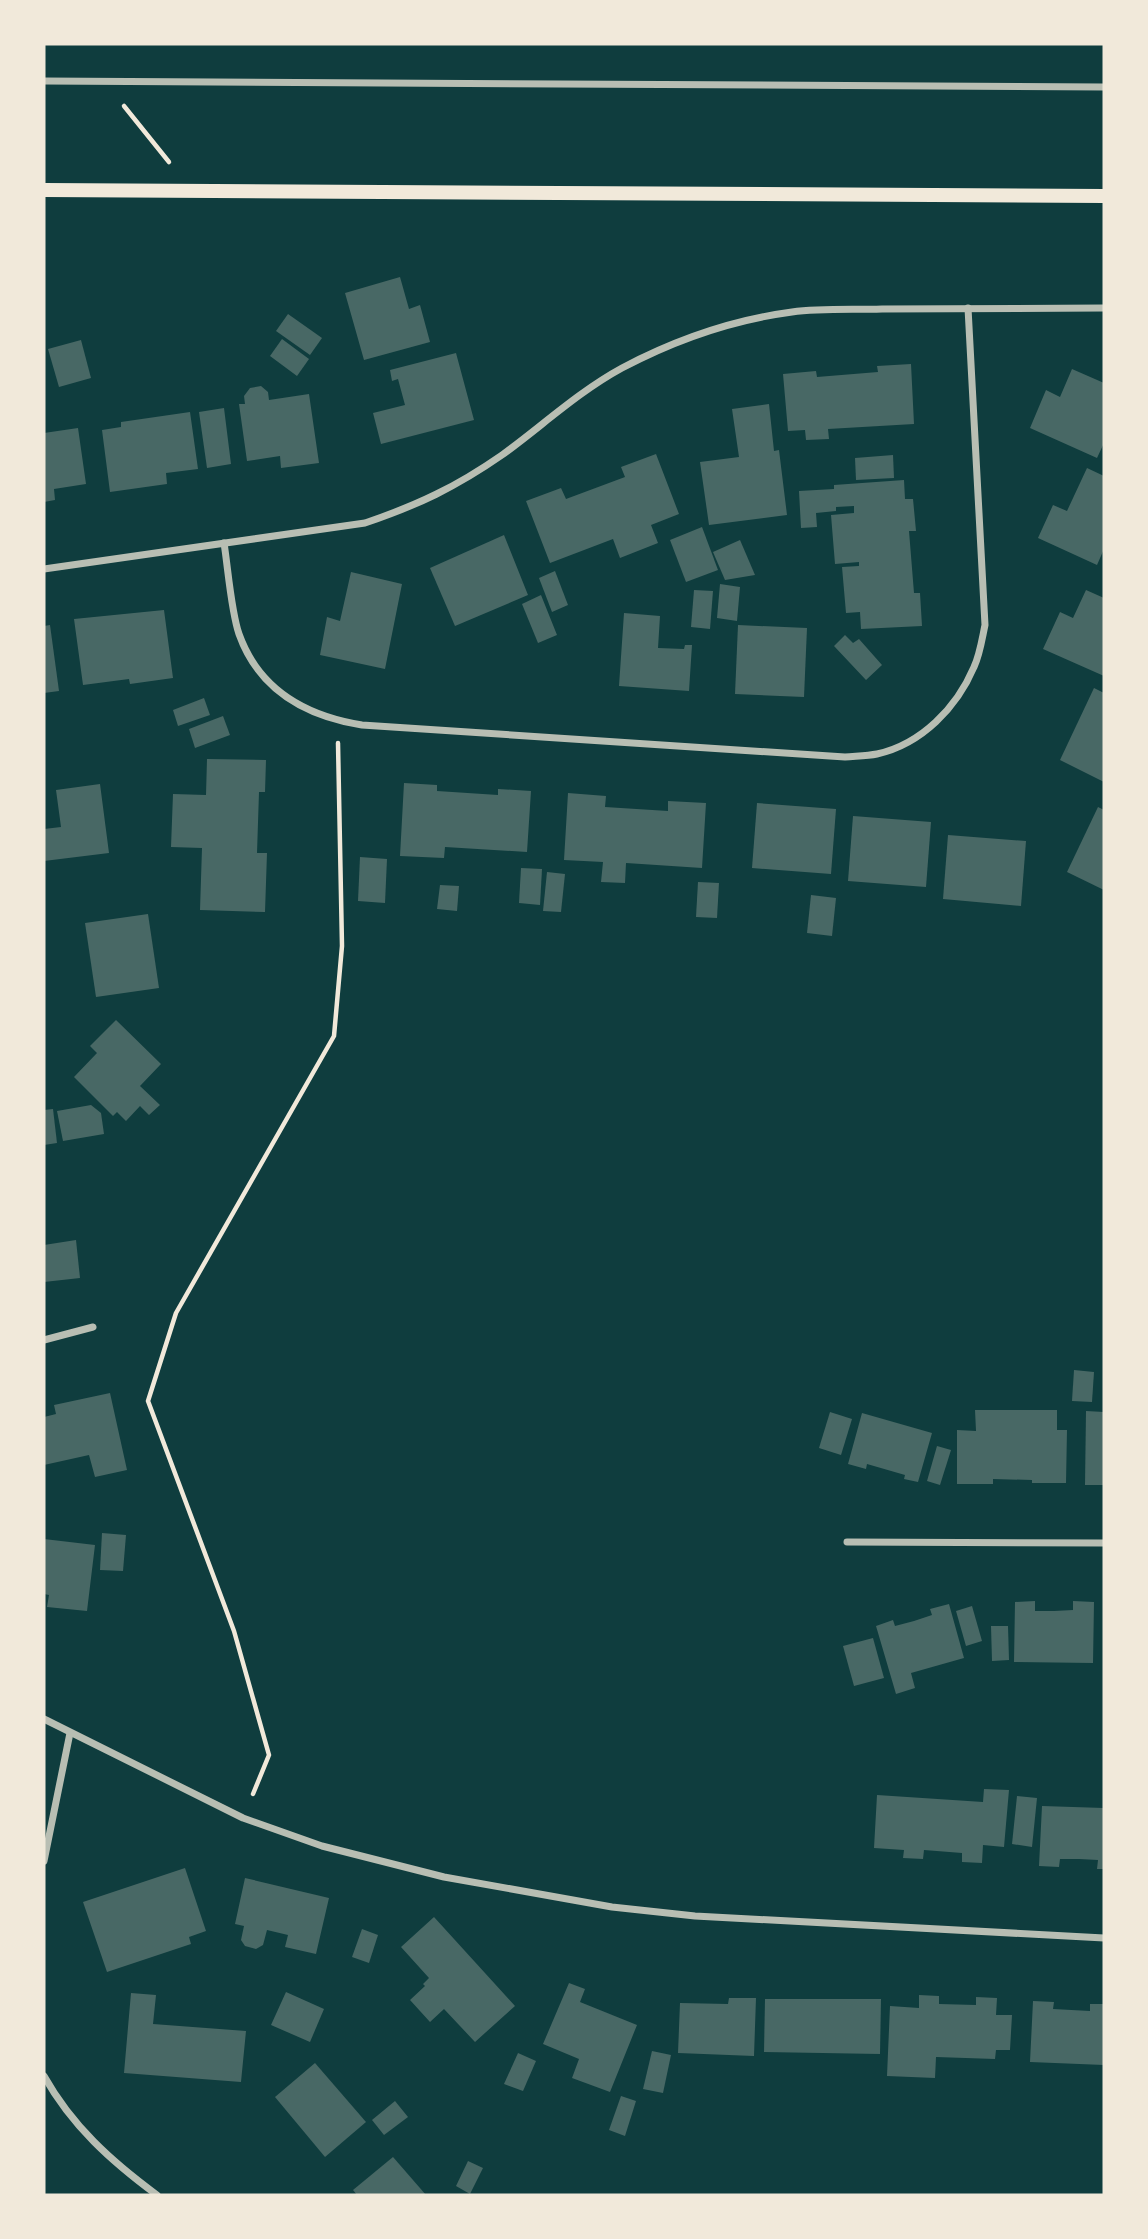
<svg xmlns="http://www.w3.org/2000/svg" width="1148" height="2239" font-family="Literata,serif">
<rect width="100%" height="100%" fill="#0f3d3e"/>
<g fill="#486865">
<path d="M 400,277 L 409,309 L 420,305 L 430,342 L 364,360 L 345,293 Z"/>
<path d="M 288,314 L 322,338 L 310,355 L 276,331 Z"/>
<path d="M 282,339 L 309,359 L 297,376 L 270,356 Z"/>
<path d="M 81,340 L 91,378 L 59,387 L 48,349 Z"/>
<path d="M 456,353 L 474,420 L 381,444 L 373,413 L 405,405 L 398,379 L 392,381 L 390,370 Z"/>
<path d="M 911,364 L 914,424 L 828,429 L 829,439 L 806,440 L 805,430 L 788,431 L 783,374 L 816,371 L 817,377 L 878,372 L 877,366 Z"/>
<path d="M 1072,369 L 1104,383 L 1104,443 L 1097,458 L 1030,428 L 1046,390 L 1060,397 Z"/>
<path d="M 261,386 L 268,392 L 269,400 L 309,394 L 319,463 L 281,468 L 280,456 L 247,461 L 239,404 L 245,404 L 244,396 L 250,388 Z"/>
<path d="M 769,404 L 774,451 L 779,450 L 787,515 L 709,525 L 700,462 L 739,457 L 732,409 Z"/>
<path d="M 224,408 L 231,464 L 207,468 L 199,412 Z"/>
<path d="M 190,412 L 198,469 L 166,473 L 167,484 L 110,492 L 102,430 L 121,427 L 121,422 Z"/>
<path d="M 78,428 L 86,484 L 54,489 L 55,500 L 44,502 L 44,433 Z"/>
<path d="M 656,454 L 679,514 L 651,525 L 658,543 L 620,558 L 613,539 L 550,563 L 526,501 L 561,488 L 566,499 L 625,477 L 621,467 Z"/>
<path d="M 893,455 L 894,478 L 856,480 L 855,458 Z"/>
<path d="M 1087,468 L 1104,476 L 1104,549 L 1097,565 L 1038,538 L 1053,505 L 1067,511 Z"/>
<path d="M 904,480 L 905,499 L 913,499 L 916,531 L 909,531 L 914,593 L 920,593 L 922,626 L 861,629 L 860,612 L 846,613 L 842,567 L 859,566 L 859,562 L 835,564 L 831,515 L 854,513 L 854,506 L 836,507 L 836,511 L 816,513 L 817,527 L 801,528 L 799,491 L 834,489 L 834,485 Z"/>
<path d="M 702,527 L 718,570 L 686,582 L 670,540 Z"/>
<path d="M 504,535 L 528,595 L 455,626 L 430,568 Z"/>
<path d="M 740,540 L 755,575 L 725,580 L 713,552 Z"/>
<path d="M 555,571 L 568,605 L 552,612 L 539,578 Z"/>
<path d="M 351,572 L 402,584 L 385,669 L 320,655 L 327,617 L 340,621 Z"/>
<path d="M 720,584 L 740,587 L 737,621 L 717,618 Z"/>
<path d="M 694,590 L 713,591 L 710,629 L 691,627 Z"/>
<path d="M 1086,590 L 1104,598 L 1104,676 L 1043,649 L 1060,612 L 1073,618 Z"/>
<path d="M 541,595 L 557,635 L 538,643 L 522,604 Z"/>
<path d="M 164,610 L 173,678 L 130,684 L 129,679 L 83,685 L 74,619 Z"/>
<path d="M 624,613 L 660,616 L 658,648 L 684,649 L 685,645 L 692,645 L 689,691 L 619,686 Z"/>
<path d="M 50,625 L 59,691 L 44,693 L 44,626 Z"/>
<path d="M 738,625 L 807,628 L 804,697 L 735,694 Z"/>
<path d="M 845,635 L 853,643 L 859,639 L 882,665 L 866,680 L 834,646 Z"/>
<path d="M 1094,688 L 1104,693 L 1104,782 L 1060,760 Z"/>
<path d="M 204,698 L 210,715 L 178,726 L 173,710 Z"/>
<path d="M 223,716 L 230,735 L 195,748 L 189,729 Z"/>
<path d="M 207,759 L 266,760 L 265,792 L 259,792 L 257,853 L 267,853 L 265,912 L 200,910 L 202,848 L 171,847 L 173,794 L 206,795 Z"/>
<path d="M 404,783 L 437,785 L 437,791 L 498,795 L 498,789 L 531,791 L 527,852 L 445,847 L 444,858 L 400,856 Z"/>
<path d="M 100,784 L 109,853 L 44,861 L 44,829 L 61,827 L 56,790 Z"/>
<path d="M 568,793 L 606,796 L 605,807 L 668,811 L 668,801 L 706,803 L 702,868 L 626,863 L 625,883 L 601,882 L 603,862 L 564,860 Z"/>
<path d="M 757,803 L 836,809 L 831,874 L 752,868 Z"/>
<path d="M 1098,807 L 1104,810 L 1104,890 L 1067,872 Z"/>
<path d="M 853,816 L 931,822 L 926,887 L 848,881 Z"/>
<path d="M 948,835 L 1026,841 L 1021,906 L 943,899 Z"/>
<path d="M 360,857 L 387,859 L 385,903 L 358,901 Z"/>
<path d="M 521,868 L 542,869 L 540,905 L 519,903 Z"/>
<path d="M 547,872 L 565,874 L 561,912 L 543,911 Z"/>
<path d="M 698,882 L 719,883 L 717,918 L 696,917 Z"/>
<path d="M 440,885 L 459,886 L 457,911 L 437,909 Z"/>
<path d="M 811,895 L 836,898 L 832,936 L 807,933 Z"/>
<path d="M 148,914 L 159,988 L 96,997 L 85,923 Z"/>
<path d="M 116,1020 L 161,1064 L 140,1086 L 160,1105 L 149,1115 L 140,1106 L 126,1121 L 117,1112 L 113,1116 L 74,1077 L 97,1053 L 90,1046 Z"/>
<path d="M 91,1105 L 101,1113 L 104,1134 L 63,1141 L 57,1111 Z"/>
<path d="M 53,1109 L 57,1143 L 44,1145 L 44,1110 Z"/>
<path d="M 76,1240 L 80,1278 L 44,1282 L 44,1245 Z"/>
<path d="M 1074,1370 L 1094,1372 L 1092,1402 L 1072,1401 Z"/>
<path d="M 110,1393 L 127,1470 L 95,1477 L 89,1455 L 44,1465 L 44,1417 L 56,1414 L 54,1405 Z"/>
<path d="M 975,1410 L 1057,1410 L 1057,1430 L 1067,1430 L 1066,1483 L 1032,1483 L 1032,1480 L 993,1479 L 993,1484 L 957,1484 L 957,1430 L 976,1431 Z"/>
<path d="M 1086,1411 L 1104,1412 L 1104,1485 L 1085,1485 Z"/>
<path d="M 830,1412 L 852,1419 L 841,1455 L 819,1448 Z"/>
<path d="M 862,1413 L 932,1433 L 918,1482 L 904,1479 L 905,1475 L 867,1464 L 866,1469 L 848,1464 Z"/>
<path d="M 937,1446 L 951,1450 L 940,1485 L 927,1481 Z"/>
<path d="M 102,1533 L 126,1535 L 123,1571 L 100,1570 Z"/>
<path d="M 44,1539 L 95,1545 L 87,1611 L 47,1607 L 49,1595 L 44,1594 Z"/>
<path d="M 1035,1601 L 1035,1611 L 1054,1611 L 1073,1610 L 1073,1601 L 1094,1602 L 1093,1663 L 1014,1662 L 1015,1602 Z"/>
<path d="M 949,1604 L 964,1658 L 911,1673 L 915,1688 L 896,1694 L 876,1626 L 893,1620 L 895,1626 L 914,1621 L 932,1615 L 930,1609 Z"/>
<path d="M 972,1606 L 982,1641 L 966,1646 L 956,1611 Z"/>
<path d="M 991,1626 L 1008,1626 L 1009,1660 L 992,1661 Z"/>
<path d="M 873,1638 L 884,1678 L 854,1686 L 843,1646 Z"/>
<path d="M 984,1789 L 1009,1790 L 1004,1847 L 983,1845 L 982,1863 L 962,1862 L 962,1853 L 924,1850 L 923,1859 L 903,1858 L 904,1850 L 874,1848 L 877,1795 L 983,1802 Z"/>
<path d="M 1017,1796 L 1037,1798 L 1032,1847 L 1012,1844 Z"/>
<path d="M 1042,1806 L 1104,1808 L 1104,1869 L 1097,1869 L 1098,1860 L 1079,1859 L 1060,1859 L 1059,1867 L 1039,1866 Z"/>
<path d="M 185,1868 L 206,1931 L 189,1937 L 191,1944 L 107,1972 L 83,1902 Z"/>
<path d="M 245,1878 L 329,1898 L 316,1954 L 285,1947 L 288,1935 L 267,1930 L 263,1945 L 256,1949 L 245,1946 L 241,1940 L 244,1926 L 235,1924 Z"/>
<path d="M 434,1917 L 515,2006 L 475,2042 L 444,2009 L 430,2022 L 410,2000 L 425,1986 L 423,1984 L 429,1978 L 401,1947 Z"/>
<path d="M 362,1929 L 378,1935 L 369,1963 L 352,1957 Z"/>
<path d="M 569,1983 L 585,1989 L 580,2002 L 637,2025 L 610,2092 L 572,2078 L 579,2059 L 543,2044 Z"/>
<path d="M 286,1992 L 324,2009 L 310,2042 L 271,2025 Z"/>
<path d="M 131,1993 L 156,1995 L 153,2024 L 246,2031 L 241,2082 L 124,2073 Z"/>
<path d="M 919,1995 L 939,1996 L 939,2004 L 976,2005 L 976,1997 L 997,1998 L 996,2015 L 1012,2015 L 1010,2050 L 996,2050 L 995,2059 L 936,2057 L 935,2078 L 887,2076 L 890,2006 L 919,2008 Z"/>
<path d="M 729,1998 L 756,1998 L 754,2056 L 678,2053 L 680,2003 L 728,2004 Z"/>
<path d="M 765,1999 L 881,1999 L 880,2054 L 764,2052 Z"/>
<path d="M 1033,2001 L 1054,2002 L 1053,2009 L 1090,2011 L 1090,2004 L 1104,2004 L 1104,2065 L 1030,2062 Z"/>
<path d="M 652,2051 L 671,2055 L 663,2093 L 643,2089 Z"/>
<path d="M 518,2053 L 536,2061 L 523,2091 L 504,2084 Z"/>
<path d="M 315,2063 L 366,2122 L 325,2157 L 275,2097 Z"/>
<path d="M 621,2096 L 636,2101 L 625,2136 L 609,2130 Z"/>
<path d="M 395,2101 L 408,2117 L 384,2135 L 372,2120 Z"/>
<path d="M 393,2157 L 426,2195 L 357,2195 L 353,2190 Z"/>
<path d="M 468,2161 L 483,2168 L 470,2194 L 456,2186 Z"/>
</g>
<g fill="none" stroke-linecap="round" stroke-linejoin="round">
<g stroke="#f1e9da" stroke-width="4.5">
<path d="M 124,106 L 169,162"/>
<path d="M 253,1794 L 269,1755 L 234,1631 L 148,1401 L 176,1313 L 334,1036 L 342,946 L 338,743"/>
</g>
<g stroke="#b8beb3" stroke-width="7">
<path d="M 44,81 L 1104,87"/>
<path d="M 224,543 C 228,568 231,611 239,634 C 259,690 306,716 362,725 L 845,757 C 856,756 867,756 877,754 C 922,744 957,707 974,667 C 980,654 982,639 985,625 L 968,308"/>
<path d="M 44,569 L 365,523 C 418,505 456,487 502,455 C 542,426 578,392 622,368 C 675,340 732,320 792,312 C 821,308 853,310 882,309 C 956,308 1030,308 1104,308"/>
<path d="M 44,1340 L 93,1327"/>
<path d="M 847,1542 L 1104,1543"/>
<path d="M 44,1719 L 243,1818 L 322,1846 L 444,1877 L 612,1907 L 695,1916 L 1104,1938"/>
<path d="M 44,1861 L 70,1733"/>
<path d="M 44,2076 C 72,2126 111,2161 157,2195"/>
</g>
<path stroke="#f1e9da" stroke-width="14" d="M 44,190 L 1104,196"/>
</g>
<rect width="1148" height="2239" fill="none" stroke="#f1e9da" stroke-width="91"/>
</svg>
